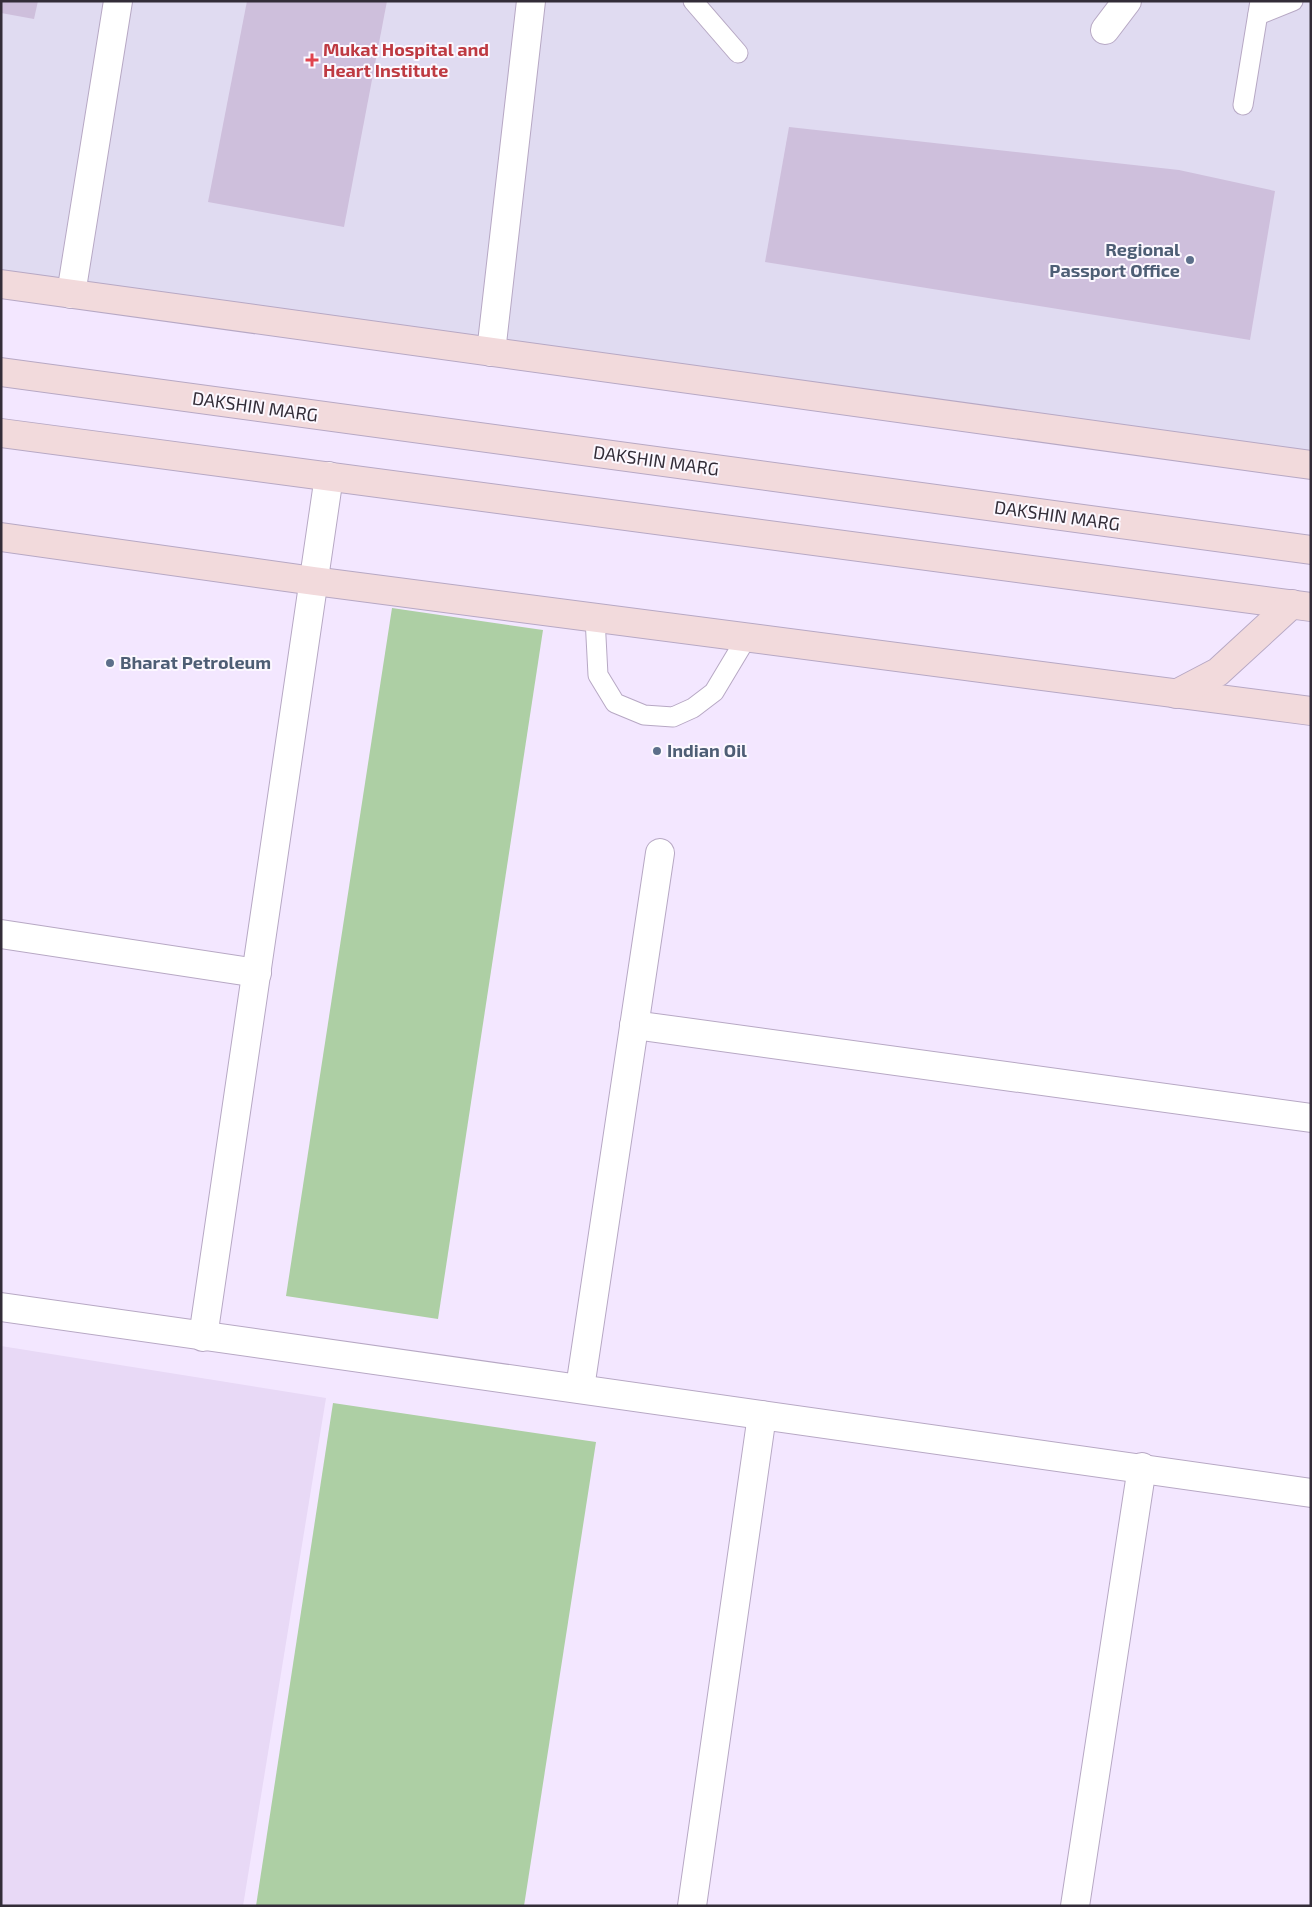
<svg xmlns="http://www.w3.org/2000/svg" width="1312" height="1907" font-family="'Exo 2',sans-serif">
<rect width="100%" height="100%" fill="#f3e7ff"/>
<path fill="#e8d9f6" d="M 1,1346 L 326,1398 L 243,1906 L 1,1906 Z"/>
<path fill="#e0dbf1" d="M 1,1 L 1311,1 L 1311,472 L 1,295 Z"/>
<g fill="#adcfa4">
<path d="M 392,608 L 543,630 L 438,1319 L 286,1296 Z"/>
<path d="M 333,1403 L 596,1442 L 524,1906 L 256,1906 Z"/>
</g>
<g fill="#cebfdc">
<path d="M 1,1 L 38,1 L 34,19 L 1,13 Z"/>
<path d="M 247,1 L 387,1 L 344,227 L 208,202 Z"/>
<path d="M 789,127 L 1179,170 L 1275,191 L 1250,340 L 765,262 Z"/>
</g>
<g fill="none" stroke-linecap="round" stroke-linejoin="round">
<defs>
<g id="lane">
<path d="M 693,1 L 738,53"/>
<path d="M 1258,15 L 1293,1"/>
<path d="M 1243,105 L 1260,1"/>
<path d="M 595,618 L 598,675 L 615,703 L 644,715 L 673,717 L 693,708 L 714,692 L 747,637"/>
</g>
<g id="street">
<path d="M 1105,30 L 1127,1"/>
<path d="M 71,294 L 118,1"/>
<path d="M 491,352 L 531,1"/>
<path d="M 1,934 L 257,973"/>
<path d="M 634,1025 L 1311,1118"/>
<path d="M 1,1307 L 1311,1493"/>
<path d="M 203,1337 L 329,476"/>
<path d="M 580,1388 L 660,853"/>
<path d="M 692,1906 L 762,1415"/>
<path d="M 1075,1906 L 1142,1467"/>
</g>
<g id="secondary">
<path d="M 1,284 L 1311,465"/>
<path d="M 1,372 L 1311,550"/>
<path d="M 1,433 L 1311,607"/>
<path d="M 1,537 L 314,581 L 1311,711"/>
<path d="M 1176,694 L 1218,672 L 1292,604"/>
</g>
</defs>
<use href="#lane" stroke="#b7a8c4" stroke-width="21"/>
<use href="#street" stroke="#b7a8c4" stroke-width="30"/>
<use href="#secondary" stroke="#b7a8c4" stroke-width="30"/>
<use href="#lane" stroke="#fff" stroke-width="19"/>
<use href="#street" stroke="#fff" stroke-width="28"/>
<use href="#secondary" stroke="#f2dadc" stroke-width="28"/>
</g>
<path fill="#e0444e" stroke="#fcf8ff" stroke-width="2" d="M309.5 52.5h5v5h5v5h-5v5h-5v-5h-5v-5h5z"/>
<g fill="#5c6f8a" stroke="#fcf8ff" stroke-width="2">
<circle cx="1190" cy="260" r="5"/>
<circle cx="110" cy="663" r="5"/>
<circle cx="657" cy="751" r="5"/>
</g>
<g text-anchor="middle" stroke-width="4" stroke-linejoin="round" paint-order="stroke">
<g font-size="18" font-weight="bold" fill="#be3a42" stroke="#fcf8ff" text-anchor="start">
<text x="323" y="56">Mukat Hospital and<tspan x="323" dy="21">Heart Institute</tspan></text>
</g>
<g font-size="18" font-weight="bold" fill="#4e5e75" stroke="#fcf8ff" text-anchor="start">
<text x="1180" y="256" text-anchor="end">Regional<tspan x="1180" dy="21">Passport Office</tspan></text>
<text x="120" y="669">Bharat Petroleum</text>
<text x="667" y="757">Indian Oil</text>
</g>
<g font-size="18" fill="#332d38" stroke="#fcf8ff">
<text transform="translate(255 407) rotate(8)" y="6">DAKSHIN MARG</text>
<text transform="translate(656 461) rotate(8)" y="6">DAKSHIN MARG</text>
<text transform="translate(1057 516) rotate(8)" y="6">DAKSHIN MARG</text>
</g>
</g>
<rect width="1312" height="1907" fill="none" stroke="#332d38" stroke-width="5"/>
</svg>
